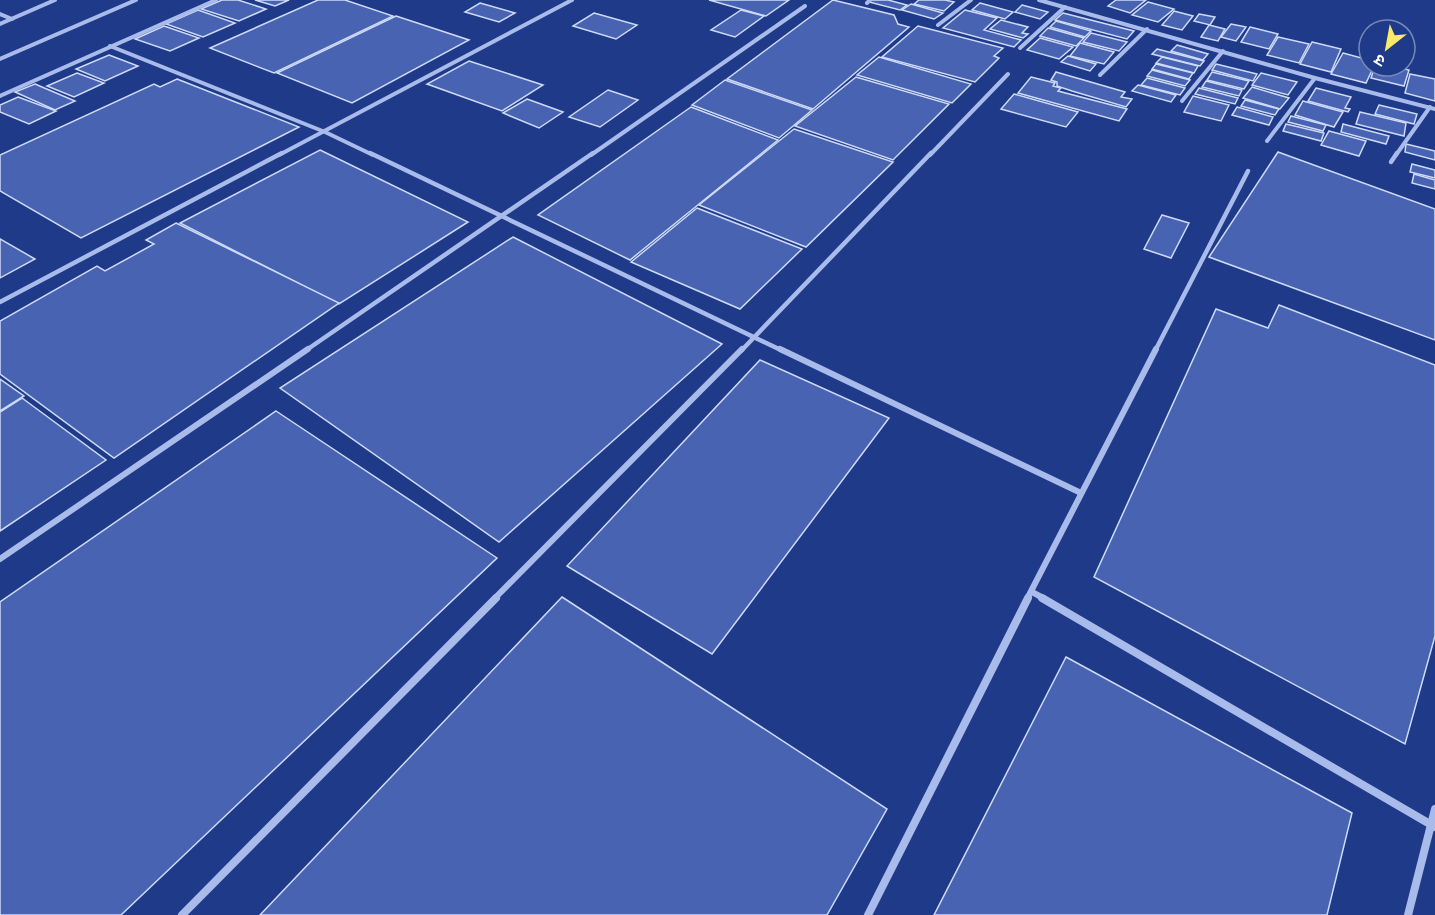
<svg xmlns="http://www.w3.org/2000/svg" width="1435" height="915" font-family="'Titillium Web','Noto Sans Devanagari',sans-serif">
<rect width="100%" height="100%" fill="#1e3a89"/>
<g fill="#4763b2" stroke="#cedaf8" stroke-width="1.5">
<path d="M 222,0 L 238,0 L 266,9 L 239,21 L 201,9 Z"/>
<path d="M 255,0 L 289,0 L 275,6 Z"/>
<path d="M 318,0 L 345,0 L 393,16 L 274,73 L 210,48 Z"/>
<path d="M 709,0 L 789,0 L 766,16 Z"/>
<path d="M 833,0 L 894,15 L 898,24 L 909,27 L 813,109 L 727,79 Z"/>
<path d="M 872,0 L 888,0 L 907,5 L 900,10 L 869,2 Z"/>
<path d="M 919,0 L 945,0 L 954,2 L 944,11 L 914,4 Z"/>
<path d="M 1116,0 L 1146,0 L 1130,13 L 1108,6 Z"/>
<path d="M 1148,2 L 1174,9 L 1158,22 L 1132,15 Z"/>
<path d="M 480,3 L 515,13 L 499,22 L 465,12 Z"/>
<path d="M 980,3 L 1013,12 L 1005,19 L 972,10 Z"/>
<path d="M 911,4 L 943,13 L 934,19 L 902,10 Z"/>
<path d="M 1022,5 L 1048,12 L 1040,19 L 1015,12 Z"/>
<path d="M 198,10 L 235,23 L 203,37 L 166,24 Z"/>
<path d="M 741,10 L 764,16 L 735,37 L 711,30 Z"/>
<path d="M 965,10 L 997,18 L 984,30 L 1021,40 L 1014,47 L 943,28 Z"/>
<path d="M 1174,11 L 1193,16 L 1182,30 L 1162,25 Z"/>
<path d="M 594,13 L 637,25 L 616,39 L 573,26 Z"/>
<path d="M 1063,13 L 1134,31 L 1127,39 L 1055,20 Z"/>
<path d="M 1199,14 L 1215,17 L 1210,25 L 1194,21 Z"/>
<path d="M 396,16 L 469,40 L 352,103 L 277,73 Z"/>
<path d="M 1001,20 L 1028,27 L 1022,33 L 1028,34 L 1023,38 L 990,29 Z"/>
<path d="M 1056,21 L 1091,31 L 1085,37 L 1050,27 Z"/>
<path d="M 1231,24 L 1246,27 L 1236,41 L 1221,37 Z"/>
<path d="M 1209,25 L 1225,29 L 1218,41 L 1201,37 Z"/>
<path d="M 164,26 L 199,38 L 170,51 L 135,39 Z"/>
<path d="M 918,26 L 1003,48 L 994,56 L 999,58 L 975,82 L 882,57 Z"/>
<path d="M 1250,27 L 1278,34 L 1269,49 L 1241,42 Z"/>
<path d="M 1048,28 L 1084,38 L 1076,46 L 1040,36 Z"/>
<path d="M 1091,33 L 1127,42 L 1119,51 L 1083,42 Z"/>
<path d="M 1278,37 L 1309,44 L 1299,63 L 1267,55 Z"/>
<path d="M 1040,38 L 1073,47 L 1059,59 L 1027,50 Z"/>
<path d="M 1312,42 L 1341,49 L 1331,72 L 1300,64 Z"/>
<path d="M 1080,43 L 1114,52 L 1104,64 L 1070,56 Z"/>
<path d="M 1177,45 L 1208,54 L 1203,60 L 1171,51 Z"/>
<path d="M 1157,49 L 1204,61 L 1200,66 L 1152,54 Z"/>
<path d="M 1343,53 L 1369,60 L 1369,66 L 1374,66 L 1366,83 L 1331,74 Z"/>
<path d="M 109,55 L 138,66 L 105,81 L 76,69 Z"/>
<path d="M 1068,56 L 1096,64 L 1090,71 L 1061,62 Z"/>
<path d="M 879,57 L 971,84 L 952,103 L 857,75 Z"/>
<path d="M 1162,57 L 1198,66 L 1194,73 L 1156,63 Z"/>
<path d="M 469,61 L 543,85 L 502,111 L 427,84 Z"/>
<path d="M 1156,64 L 1193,73 L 1189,79 L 1152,69 Z"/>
<path d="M 1216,64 L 1257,74 L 1253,81 L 1212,70 Z"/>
<path d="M 1375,66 L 1391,66 L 1409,70 L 1404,86 L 1371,78 Z"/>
<path d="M 1152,70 L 1190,80 L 1185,86 L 1147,76 Z"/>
<path d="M 1056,72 L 1125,92 L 1121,97 L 1132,99 L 1126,107 L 1072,91 L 1057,86 L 1057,82 L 1051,80 Z"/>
<path d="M 1212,72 L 1249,81 L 1244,89 L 1207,80 Z"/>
<path d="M 77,73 L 104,83 L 74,97 L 47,86 Z"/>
<path d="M 1261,73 L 1297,82 L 1288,95 L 1252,85 Z"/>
<path d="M 1410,74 L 1435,79 L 1435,101 L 1405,93 Z"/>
<path d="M 856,77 L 949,104 L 893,160 L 795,126 Z"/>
<path d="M 1031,77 L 1055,83 L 1053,86 L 1061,88 L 1058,91 L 1127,109 L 1119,121 L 1018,93 Z"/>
<path d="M 1147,78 L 1185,88 L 1180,95 L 1141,85 Z"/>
<path d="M 177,79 L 299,127 L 81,238 L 0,191 L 0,155 L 154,84 L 160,87 Z"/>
<path d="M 725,80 L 812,110 L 779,138 L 692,105 Z"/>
<path d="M 1206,81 L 1242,90 L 1239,96 L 1202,87 Z"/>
<path d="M 35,84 L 75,101 L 55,110 L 15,92 Z"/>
<path d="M 1138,85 L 1176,95 L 1171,102 L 1132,91 Z"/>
<path d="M 1252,87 L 1289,98 L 1280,109 L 1243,98 Z"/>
<path d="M 1199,88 L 1238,98 L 1235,104 L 1195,94 Z"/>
<path d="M 1316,88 L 1351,97 L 1345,108 L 1350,109 L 1348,112 L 1308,101 Z"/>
<path d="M 608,90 L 638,100 L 600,127 L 569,117 Z"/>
<path d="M 1014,94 L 1078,112 L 1066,127 L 1001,109 Z"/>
<path d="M 1193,96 L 1229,105 L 1221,121 L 1184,112 Z"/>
<path d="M 18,97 L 56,111 L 29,124 L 0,112 L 0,105 Z"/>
<path d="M 527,99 L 563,112 L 539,128 L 503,113 Z"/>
<path d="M 1245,100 L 1279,109 L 1275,115 L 1241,106 Z"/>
<path d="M 1303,101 L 1343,112 L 1334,127 L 1295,115 Z"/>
<path d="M 1379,105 L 1417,114 L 1414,124 L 1375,114 Z"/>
<path d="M 691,107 L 778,140 L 630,260 L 538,215 Z"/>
<path d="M 1237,107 L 1273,117 L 1269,125 L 1232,115 Z"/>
<path d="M 1360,112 L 1406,123 L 1404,136 L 1356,124 Z"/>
<path d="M 1291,116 L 1326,125 L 1323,131 L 1288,122 Z"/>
<path d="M 1286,124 L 1324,133 L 1321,141 L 1283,131 Z"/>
<path d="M 1343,124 L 1389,136 L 1386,144 L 1341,132 Z"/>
<path d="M 794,129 L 893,162 L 806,247 L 699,205 Z"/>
<path d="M 1329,131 L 1366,141 L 1359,156 L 1321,145 Z"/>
<path d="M 1406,144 L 1435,151 L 1435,160 L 1405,152 Z"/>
<path d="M 320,150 L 468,222 L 339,304 L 180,223 Z"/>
<path d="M 1278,152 L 1435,209 L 1435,340 L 1209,257 Z"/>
<path d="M 1412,164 L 1435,170 L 1435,178 L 1410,172 Z"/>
<path d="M 1414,174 L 1435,180 L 1435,189 L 1412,183 Z"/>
<path d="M 697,208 L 802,249 L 740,309 L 631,262 Z"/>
<path d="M 1162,215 L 1189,223 L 1171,258 L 1144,249 Z"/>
<path d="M 176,223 L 339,303 L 114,458 L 0,374 L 0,321 L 97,266 L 105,271 L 154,244 L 146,240 Z"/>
<path d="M 513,237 L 722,344 L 499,542 L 280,388 Z"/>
<path d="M 0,239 L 35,259 L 0,278 Z"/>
<path d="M 1279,305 L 1435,365 L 1435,636 L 1405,744 L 1094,577 L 1216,309 L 1268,328 Z"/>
<path d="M 760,360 L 889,418 L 712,654 L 567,566 Z"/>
<path d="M 0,379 L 24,396 L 0,411 Z"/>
<path d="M 22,398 L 106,460 L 0,531 L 0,412 Z"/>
<path d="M 276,411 L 497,558 L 121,915 L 0,915 L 0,602 Z"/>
<path d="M 562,597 L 887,809 L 827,915 L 260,915 Z"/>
<path d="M 1066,657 L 1352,813 L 1327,915 L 934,915 Z"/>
</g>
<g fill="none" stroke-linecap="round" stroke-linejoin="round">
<g stroke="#a9bbeb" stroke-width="4">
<path d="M 1039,0 L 1315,78 L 1435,109"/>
<path d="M 867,3 L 870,0"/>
<path d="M 0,14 L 12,19"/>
<path d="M 0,24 L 55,0"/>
<path d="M 938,25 L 971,0"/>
<path d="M 110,46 L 325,132 L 373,155"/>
<path d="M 1020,48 L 1065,7"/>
<path d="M 0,59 L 136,0"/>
<path d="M 1100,75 L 1147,29"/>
<path d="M 0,96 L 216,0"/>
<path d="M 1182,101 L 1223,51"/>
<path d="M 1267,141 L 1315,78"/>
<path d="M 279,155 L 572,0"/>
<path d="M 591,155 L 805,6"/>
<path d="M 930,155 L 1008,74"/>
<path d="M 1396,155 L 1430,107"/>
</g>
<g stroke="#a9bbeb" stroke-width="4.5">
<path d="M 370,153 L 783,351"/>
<path d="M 1391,162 L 1397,153"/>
<path d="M 0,302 L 282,153"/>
<path d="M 305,351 L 593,153"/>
<path d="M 741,351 L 931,153"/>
<path d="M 1155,351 L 1248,171"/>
</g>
<g stroke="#a9bbeb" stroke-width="6">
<path d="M 780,349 L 1081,493"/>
<path d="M 0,559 L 308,349"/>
<path d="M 1032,592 L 1045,599"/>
<path d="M 494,599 L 742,349"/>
<path d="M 1027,599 L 1156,349"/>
</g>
<g stroke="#a9bbeb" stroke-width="8">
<path d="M 1042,598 L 1435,827"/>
<path d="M 182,915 L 496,598"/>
<path d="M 868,915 L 1028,598"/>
<path d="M 1408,915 L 1435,809"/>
</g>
</g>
<g transform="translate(1387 48) rotate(211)"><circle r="28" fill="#1e3a89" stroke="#7889b8" stroke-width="1.5"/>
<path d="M0-4.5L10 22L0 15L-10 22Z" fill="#faea68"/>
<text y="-9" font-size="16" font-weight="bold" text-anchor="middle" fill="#ffffff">उ</text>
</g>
</svg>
